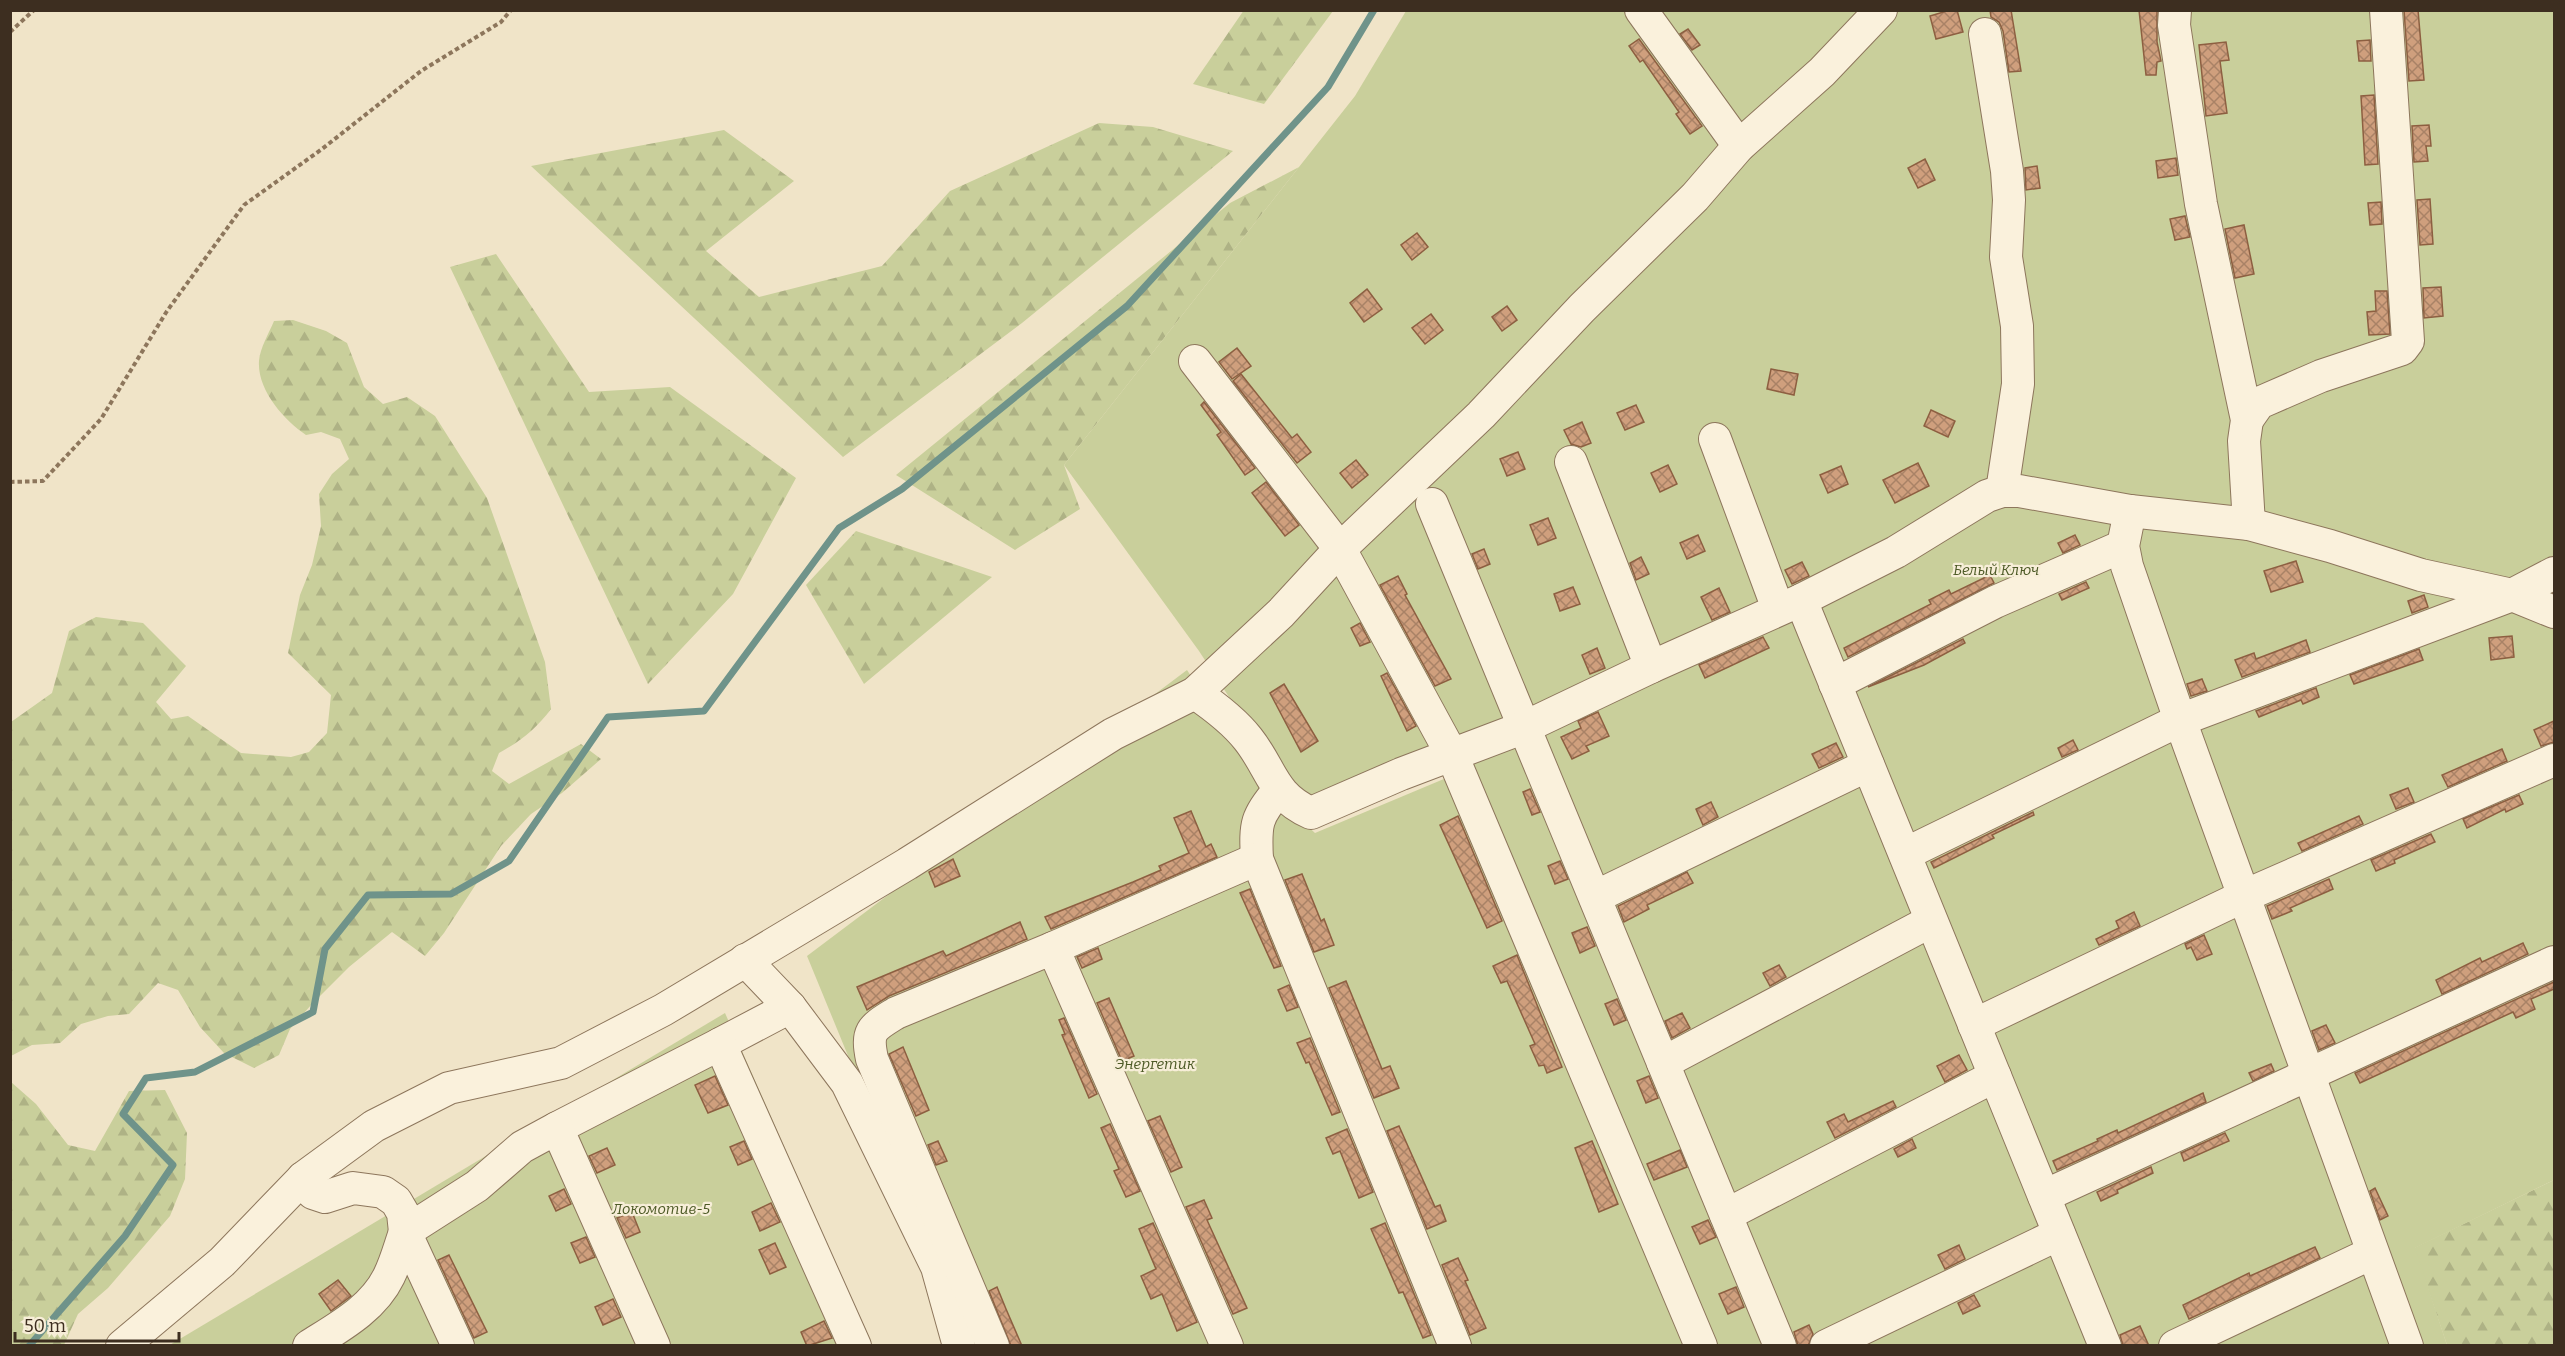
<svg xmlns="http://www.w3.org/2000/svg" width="2565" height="1356" font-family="Bitter,serif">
<defs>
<pattern id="forest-firs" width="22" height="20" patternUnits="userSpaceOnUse" patternTransform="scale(1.5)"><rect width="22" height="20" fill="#c9cf9b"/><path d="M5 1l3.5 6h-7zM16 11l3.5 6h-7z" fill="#aeb285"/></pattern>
<pattern id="building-cross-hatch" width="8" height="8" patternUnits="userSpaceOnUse" patternTransform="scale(1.5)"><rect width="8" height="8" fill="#cf9f7d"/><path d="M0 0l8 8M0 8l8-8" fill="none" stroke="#a98266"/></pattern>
</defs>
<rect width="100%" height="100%" fill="#f0e4c8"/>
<g fill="url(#forest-firs)">
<path d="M 1244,10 L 1333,11 L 1264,104 L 1193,84 Z"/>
<path d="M 1099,123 L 1153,127 L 1233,151 L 1022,323 L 843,457 L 531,166 L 724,130 L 794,181 L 706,251 L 759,297 L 882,266 L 950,191 Z"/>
<path d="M 1299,167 L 1064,465 L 1080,509 L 1015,550 L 896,475 L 1230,203 Z"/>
<path d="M 496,254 L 589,392 L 670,387 L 796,478 L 733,594 L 648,684 L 450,267 Z"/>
<path d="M 293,320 L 326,331 L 347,343 L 364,387 L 383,404 L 407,397 L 435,416 L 487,498 L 545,662 L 551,709 C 536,729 521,741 499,753 L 492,771 L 509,784 L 581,744 L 601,759 L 562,793 L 531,814 L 501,846 L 444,933 L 425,956 L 392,932 L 349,967 L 311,1005 L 290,1029 L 279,1055 L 254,1068 L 224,1053 L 200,1027 L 178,990 L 158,983 L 129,1014 L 108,1016 L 81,1024 L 60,1043 L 32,1045 L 11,1056 L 11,722 L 52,693 L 69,631 L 96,617 L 143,623 L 186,666 L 156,702 L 171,719 L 188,716 L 241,753 L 291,757 L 309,752 L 327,733 L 331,695 L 288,653 L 300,595 L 312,565 L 321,526 L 319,494 L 332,474 L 349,459 L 340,439 L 321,432 L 306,435 C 284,420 257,390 259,361 C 260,348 269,333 274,321 Z"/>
<path d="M 856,531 L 992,577 L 864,684 L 806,585 Z"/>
<path d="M 11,1082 L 36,1104 L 68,1145 L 95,1151 L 129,1091 L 165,1090 L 187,1133 L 185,1179 L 170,1216 L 108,1288 L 78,1314 L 64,1345 L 11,1345 Z"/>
<path d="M 2554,1180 L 2554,1345 L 2447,1345 L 2414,1248 Z"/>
</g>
<g fill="#c9cf9b">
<path d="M 1406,11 L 2554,11 L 2554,1180 L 2415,1248 L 2447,1345 L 1711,1345 L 1569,1004 L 1463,738 L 1310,798 L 1280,775 L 1199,651 L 1064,465 L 1355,96 Z"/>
<path d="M 1187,670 L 1263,785 L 1315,833 L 1451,776 L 1692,1345 L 967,1345 L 807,956 Z"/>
<path d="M 725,1013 L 872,1345 L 168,1346 Z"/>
</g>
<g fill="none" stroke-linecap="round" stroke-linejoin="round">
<path stroke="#6f938a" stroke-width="7" d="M 29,1346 L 125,1236 L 173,1165 L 123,1114 L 146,1078 L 195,1072 L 313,1012 L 325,949 L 368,895 L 451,894 L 509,861 L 608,717 L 704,711 L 839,528 L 902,489 L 1127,306 L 1328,87 L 1374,10"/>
</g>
<g fill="url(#building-cross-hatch)" stroke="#8d5f41" stroke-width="1.5">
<path d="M 1950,10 L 1957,10 L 1963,32 L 1936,39 L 1930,16 Z"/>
<path d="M 1990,10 L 2011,10 L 2021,71 L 2009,72 L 2003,31 L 1999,22 L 1991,17 Z"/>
<path d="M 2139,10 L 2157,10 L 2157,42 L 2161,61 L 2157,62 L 2156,75 L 2146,75 Z"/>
<path d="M 2404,10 L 2418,10 L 2424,80 L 2409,81 Z"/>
<path d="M 1688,29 L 1700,45 L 1692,50 L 1680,34 Z"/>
<path d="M 1639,39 L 1702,126 L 1690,134 L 1676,114 L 1679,112 L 1643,60 L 1640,62 L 1629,46 Z"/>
<path d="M 2370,40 L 2371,61 L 2359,61 L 2357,41 Z"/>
<path d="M 2226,42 L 2229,60 L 2220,61 L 2227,113 L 2206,116 L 2199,45 Z"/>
<path d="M 2374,95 L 2378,164 L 2365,165 L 2361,96 Z"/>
<path d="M 2429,125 L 2431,146 L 2426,146 L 2428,161 L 2414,162 L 2412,126 Z"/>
<path d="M 2176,158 L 2178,175 L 2158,178 L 2156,161 Z"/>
<path d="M 1925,159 L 1935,180 L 1918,188 L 1908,168 Z"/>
<path d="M 2037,166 L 2040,188 L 2026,190 L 2025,168 Z"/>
<path d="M 2430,199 L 2433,244 L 2420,245 L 2417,200 Z"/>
<path d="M 2381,202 L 2382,224 L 2370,225 L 2368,203 Z"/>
<path d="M 2185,216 L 2190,237 L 2175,240 L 2170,219 Z"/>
<path d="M 2244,225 L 2254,274 L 2235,278 L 2225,229 Z"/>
<path d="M 1417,233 L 1428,247 L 1412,260 L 1401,245 Z"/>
<path d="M 2441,287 L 2443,316 L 2424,318 L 2423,288 Z"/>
<path d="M 1367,289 L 1382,309 L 1364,322 L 1350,303 Z"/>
<path d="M 2375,291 L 2387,291 L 2390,334 L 2369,335 L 2367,312 L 2376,311 Z"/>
<path d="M 1507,306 L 1517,320 L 1502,331 L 1492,317 Z"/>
<path d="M 1431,314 L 1443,330 L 1425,344 L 1412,328 Z"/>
<path d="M 1237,348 L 1251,366 L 1232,379 L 1219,362 Z"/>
<path d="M 1771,369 L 1798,374 L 1794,395 L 1767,389 Z"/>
<path d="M 1241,374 L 1292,438 L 1297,434 L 1311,452 L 1297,463 L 1233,381 Z"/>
<path d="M 1204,402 L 1255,468 L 1245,475 L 1217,435 L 1221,432 L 1201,405 Z"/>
<path d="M 1636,405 L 1644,422 L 1625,430 L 1617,413 Z"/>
<path d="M 1931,410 L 1955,421 L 1948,437 L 1924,426 Z"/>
<path d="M 1582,422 L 1591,443 L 1581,447 L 1571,444 L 1564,430 Z"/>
<path d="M 1518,452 L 1525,469 L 1507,476 L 1500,459 Z"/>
<path d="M 1356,460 L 1368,475 L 1352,488 L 1340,473 Z"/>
<path d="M 1918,463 L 1929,486 L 1895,503 L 1883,480 Z"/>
<path d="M 1668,465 L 1677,484 L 1660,492 L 1651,473 Z"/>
<path d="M 1841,466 L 1848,484 L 1828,493 L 1820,475 Z"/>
<path d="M 1266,482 L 1299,525 L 1285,536 L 1252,493 Z"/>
<path d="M 1548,518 L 1556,538 L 1538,545 L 1530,525 Z"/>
<path d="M 1698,535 L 1705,551 L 1687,559 L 1680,543 Z"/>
<path d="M 2075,535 L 2080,545 L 2063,553 L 2058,543 Z"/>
<path d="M 1484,549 L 1490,564 L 1478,569 L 1472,554 Z"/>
<path d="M 1641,557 L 1649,574 L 1636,580 L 1630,563 Z"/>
<path d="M 2296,561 L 2303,582 L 2271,592 L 2264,571 Z"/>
<path d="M 1802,562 L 1809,576 L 1792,584 L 1785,570 Z"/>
<path d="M 1990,575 L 1994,583 L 1848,657 L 1844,648 L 1931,604 L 1929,600 L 1949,590 L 1951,594 Z"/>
<path d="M 1398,576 L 1407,594 L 1405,595 L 1451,679 L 1435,686 L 1380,585 Z"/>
<path d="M 2086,582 L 2089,588 L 2062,600 L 2059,594 Z"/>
<path d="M 1573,587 L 1580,604 L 1560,611 L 1554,594 Z"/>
<path d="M 1719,588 L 1730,612 L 1712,620 L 1701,597 Z"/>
<path d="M 2424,595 L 2428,607 L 2412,613 L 2408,601 Z"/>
<path d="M 1360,623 L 1370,642 L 1360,646 L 1351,628 Z"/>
<path d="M 2512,636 L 2514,657 L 2491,660 L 2489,638 Z"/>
<path d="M 1763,637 L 1769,648 L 1705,678 L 1699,665 Z"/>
<path d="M 1963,639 L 1965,643 L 1924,665 L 1868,687 Z"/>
<path d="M 2306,640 L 2310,652 L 2242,677 L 2235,660 L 2254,653 L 2256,659 Z"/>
<path d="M 1597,648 L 1605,668 L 1590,674 L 1582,655 Z"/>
<path d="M 2419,649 L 2423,660 L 2354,684 L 2350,675 Z"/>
<path d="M 1387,673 L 1416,726 L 1407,731 L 1381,676 Z"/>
<path d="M 2202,679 L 2207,691 L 2191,696 L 2187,684 Z"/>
<path d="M 1284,684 L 1318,741 L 1301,752 L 1270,693 Z"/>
<path d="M 2316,688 L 2319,697 L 2303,704 L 2301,700 L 2259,717 L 2256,711 Z"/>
<path d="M 1598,712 L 1609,736 L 1586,746 L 1589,751 L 1572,759 L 1561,737 L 1581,728 L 1578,721 Z"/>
<path d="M 2554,721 L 2554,742 L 2541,746 L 2534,730 Z"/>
<path d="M 2073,740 L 2078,750 L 2062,757 L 2058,748 Z"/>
<path d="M 1836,743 L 1843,757 L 1819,768 L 1812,754 Z"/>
<path d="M 2502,749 L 2507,761 L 2448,787 L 2442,775 Z"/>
<path d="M 2408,788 L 2414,802 L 2396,809 L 2390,795 Z"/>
<path d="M 1530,789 L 1540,812 L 1532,815 L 1523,792 Z"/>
<path d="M 2519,795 L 2523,804 L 2506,812 L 2505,809 L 2467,828 L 2463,819 Z"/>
<path d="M 1711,802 L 1718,817 L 1703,825 L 1696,809 Z"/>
<path d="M 1191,811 L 1206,847 L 1211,844 L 1217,857 L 1051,929 L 1045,917 L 1133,882 L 1161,870 L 1159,866 L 1189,853 L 1174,818 Z"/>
<path d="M 2033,812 L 2034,815 L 1992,835 L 1994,838 L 1934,868 L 1931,862 Z"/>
<path d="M 1458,816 L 1502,921 L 1487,928 L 1440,825 Z"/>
<path d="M 2359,816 L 2363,824 L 2302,851 L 2298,843 Z"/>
<path d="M 2431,834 L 2435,842 L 2394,860 L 2395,863 L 2376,871 L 2371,860 Z"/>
<path d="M 953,859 L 960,876 L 935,887 L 929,872 Z"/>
<path d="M 1560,861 L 1568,879 L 1555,884 L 1548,866 Z"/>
<path d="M 1687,872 L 1693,883 L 1647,905 L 1649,909 L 1624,922 L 1618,906 Z"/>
<path d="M 1302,874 L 1321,921 L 1324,919 L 1334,945 L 1314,952 L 1285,880 Z"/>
<path d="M 2329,879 L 2333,889 L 2290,908 L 2292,911 L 2272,919 L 2267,906 Z"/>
<path d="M 1250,889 L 1281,966 L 1274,968 L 1240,893 Z"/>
<path d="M 2134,912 L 2140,926 L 2099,945 L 2096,939 L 2119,928 L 2116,921 Z"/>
<path d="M 1020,922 L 1027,939 L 889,996 L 867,1010 L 857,987 L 943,951 L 946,956 Z"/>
<path d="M 1587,927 L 1595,946 L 1580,953 L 1572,933 Z"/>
<path d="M 2204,935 L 2212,954 L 2197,960 L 2191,947 L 2187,949 L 2185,944 Z"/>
<path d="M 2523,943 L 2528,954 L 2442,994 L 2436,980 L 2480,958 L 2482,962 Z"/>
<path d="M 1098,948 L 1102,959 L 1082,968 L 1077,957 Z"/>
<path d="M 1517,955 L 1562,1067 L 1547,1073 L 1544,1065 L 1539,1066 L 1530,1046 L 1535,1044 L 1507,981 L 1501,983 L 1493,966 Z"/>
<path d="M 1779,965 L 1786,977 L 1770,986 L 1763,973 Z"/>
<path d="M 1346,981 L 1382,1069 L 1390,1066 L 1399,1088 L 1374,1098 L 1329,988 Z"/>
<path d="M 2554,982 L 2554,989 L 2531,999 L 2535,1009 L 2516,1018 L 2513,1012 L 2360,1083 L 2355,1073 Z"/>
<path d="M 1289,985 L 1298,1007 L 1287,1011 L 1278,990 Z"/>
<path d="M 1109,998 L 1134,1056 L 1122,1061 L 1097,1003 Z"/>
<path d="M 1617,999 L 1626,1020 L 1614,1025 L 1605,1004 Z"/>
<path d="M 1682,1013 L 1690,1028 L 1672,1038 L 1665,1021 Z"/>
<path d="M 1064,1018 L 1097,1094 L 1089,1098 L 1062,1035 L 1065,1034 L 1059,1020 Z"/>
<path d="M 2326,1025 L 2335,1043 L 2319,1050 L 2312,1031 Z"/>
<path d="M 1310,1038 L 1340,1112 L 1332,1115 L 1309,1062 L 1306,1063 L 1297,1043 Z"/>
<path d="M 903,1047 L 929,1110 L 916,1116 L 889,1054 Z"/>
<path d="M 1959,1055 L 1967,1070 L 1945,1082 L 1937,1066 Z"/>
<path d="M 2271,1064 L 2274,1071 L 2253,1081 L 2249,1073 Z"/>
<path d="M 715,1076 L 728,1105 L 708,1113 L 695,1085 Z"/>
<path d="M 1649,1076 L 1658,1098 L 1646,1103 L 1637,1081 Z"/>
<path d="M 2203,1093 L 2206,1102 L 2057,1170 L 2053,1161 L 2098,1141 L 2097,1139 L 2117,1130 L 2118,1133 Z"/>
<path d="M 1893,1101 L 1896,1107 L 1835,1138 L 1827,1122 L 1844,1114 L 1848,1122 Z"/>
<path d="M 1160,1116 L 1182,1167 L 1171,1172 L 1148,1121 Z"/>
<path d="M 1110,1124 L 1140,1191 L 1126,1197 L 1114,1171 L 1119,1169 L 1101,1128 Z"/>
<path d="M 1399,1126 L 1435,1207 L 1440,1205 L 1446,1221 L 1427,1229 L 1387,1131 Z"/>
<path d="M 1347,1129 L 1373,1192 L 1359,1198 L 1340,1151 L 1333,1154 L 1326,1138 Z"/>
<path d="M 2225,1133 L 2229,1141 L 2184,1161 L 2181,1153 Z"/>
<path d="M 1912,1139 L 1916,1148 L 1898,1157 L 1894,1149 Z"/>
<path d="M 744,1141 L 752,1159 L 738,1165 L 730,1147 Z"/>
<path d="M 938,1141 L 947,1161 L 936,1165 L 928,1145 Z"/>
<path d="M 1592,1141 L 1618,1204 L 1599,1212 L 1575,1148 Z"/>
<path d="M 607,1148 L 615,1165 L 597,1173 L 589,1156 Z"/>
<path d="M 1680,1150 L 1687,1167 L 1654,1180 L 1647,1164 Z"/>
<path d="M 2151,1167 L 2153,1173 L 2117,1190 L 2118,1193 L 2101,1201 L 2097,1192 Z"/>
<path d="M 2375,1188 L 2388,1216 L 2380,1220 L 2370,1191 Z"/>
<path d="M 564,1189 L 571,1204 L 556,1211 L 549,1196 Z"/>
<path d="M 1204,1200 L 1212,1218 L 1207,1220 L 1247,1308 L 1233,1314 L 1186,1207 Z"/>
<path d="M 771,1203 L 780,1222 L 760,1231 L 752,1212 Z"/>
<path d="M 632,1212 L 640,1232 L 626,1238 L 617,1218 Z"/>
<path d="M 1708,1220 L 1716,1237 L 1700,1244 L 1692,1227 Z"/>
<path d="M 1153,1223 L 1197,1322 L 1177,1331 L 1162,1294 L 1151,1299 L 1141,1276 L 1156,1269 L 1139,1229 Z"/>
<path d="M 1385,1223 L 1431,1335 L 1423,1338 L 1403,1292 L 1399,1293 L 1371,1229 Z"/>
<path d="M 586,1237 L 595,1257 L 580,1263 L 571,1243 Z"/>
<path d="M 775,1243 L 786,1267 L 770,1274 L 759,1250 Z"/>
<path d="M 1959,1245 L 1965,1259 L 1945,1269 L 1938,1255 Z"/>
<path d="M 2315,1247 L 2320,1258 L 2189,1319 L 2183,1305 L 2249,1273 L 2250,1276 Z"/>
<path d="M 449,1255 L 487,1332 L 474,1338 L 438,1260 Z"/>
<path d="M 1458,1258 L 1468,1280 L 1465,1281 L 1486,1328 L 1470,1335 L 1442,1265 Z"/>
<path d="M 338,1280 L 351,1296 L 331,1311 L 319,1294 Z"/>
<path d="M 997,1287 L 1006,1309 L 1022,1346 L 1011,1346 L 989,1291 Z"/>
<path d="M 1736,1287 L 1744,1307 L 1728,1314 L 1719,1294 Z"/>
<path d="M 1974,1295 L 1980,1306 L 1963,1314 L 1958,1303 Z"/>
<path d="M 613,1299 L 621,1317 L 603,1325 L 595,1307 Z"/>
<path d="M 824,1321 L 832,1338 L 807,1346 L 801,1332 Z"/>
<path d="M 1809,1325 L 1813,1334 L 1808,1346 L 1798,1346 L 1794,1332 Z"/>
<path d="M 2140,1326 L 2149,1346 L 2123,1346 L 2120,1335 Z"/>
</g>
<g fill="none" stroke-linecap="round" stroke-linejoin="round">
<defs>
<g id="minor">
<path d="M 1641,10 L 1739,146"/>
<path d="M 2175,10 L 2174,25 L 2201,204 L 2247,420 L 2244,441 L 2249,524"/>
<path d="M 1985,34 L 2007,171 L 2009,200 L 2006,257 L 2017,326 L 2018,384 L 2002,491"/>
<path d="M 1195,361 L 1340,549 L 1452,755 L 1701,1346"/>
<path d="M 2247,420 L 2259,403 L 2321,376 L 2402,349 L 2408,341 L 2386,10"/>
<path d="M 1715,439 L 1778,609"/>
<path d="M 1571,462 L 1651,667"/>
<path d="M 1432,504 L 1780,1346"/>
<path d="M 2130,511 L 2123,546 L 2127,566 L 2180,720 L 2407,1346"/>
<path d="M 1801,600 L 2105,1346"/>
<path d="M 1835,684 L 1995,602 L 2123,546"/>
<path d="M 1195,693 C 1214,706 1234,721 1248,739 C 1272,769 1272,796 1311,813 L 1401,774 L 1525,727 L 1651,667 L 1801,600 L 1896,552 L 1987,496 L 2002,491 L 2019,491 L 2130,511 L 2249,524 L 2330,546 L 2421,575 L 2512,595 L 2554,612"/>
<path d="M 1279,790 C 1256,816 1255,824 1257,859 L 1455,1346"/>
<path d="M 1905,854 L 2180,720 L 2512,595 L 2554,573"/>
<path d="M 1595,897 L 1868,765"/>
<path d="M 1053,948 L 1257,859"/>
<path d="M 745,960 L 790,1007 L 847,1083 L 937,1267 L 959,1346"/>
<path d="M 790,1007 L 720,1044 L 855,1346"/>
<path d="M 1974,1025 L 2244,896 L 2554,760"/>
<path d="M 1663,1063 L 1931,921"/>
<path d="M 557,1128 L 720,1044"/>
<path d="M 303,1178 L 313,1193 L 325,1197 L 353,1188 L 383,1192 L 396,1201 L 403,1213 L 405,1232 L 477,1186 L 522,1147 L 557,1128 L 654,1346"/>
<path d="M 2044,1196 L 2554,962"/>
<path d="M 1726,1215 L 1995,1076"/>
<path d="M 122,1346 L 222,1262 L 303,1178 L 374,1126 L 449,1088 L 561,1063 L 663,1010 L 907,864 L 1113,734 L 1195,693 L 1281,613 L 1340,549 L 1481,415 L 1582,308 L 1695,197 L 1739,146 L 1822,72 L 1881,10"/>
<path d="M 309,1346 C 339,1327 373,1309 389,1276 C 396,1262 400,1246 405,1232 L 458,1346"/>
<path d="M 993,1346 L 872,1059 C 866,1030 872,1028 896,1013 L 1053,948 L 1227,1346"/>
<path d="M 1826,1346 L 2059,1234"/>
<path d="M 2175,1346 L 2372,1253"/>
</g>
</defs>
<use href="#minor" stroke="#8d765c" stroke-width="34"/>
<g stroke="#8d765c" stroke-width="4" stroke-dasharray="4.5 3" stroke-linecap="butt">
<path d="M 10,32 L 34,10"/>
<path d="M 10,482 L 43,481 L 101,419 L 167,311 L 244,205 L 322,149 L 421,71 L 501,22 L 511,10"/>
</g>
<use href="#minor" stroke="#faf1dc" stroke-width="32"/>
</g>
<g text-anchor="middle" stroke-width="4.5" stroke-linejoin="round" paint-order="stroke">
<g font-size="15" font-style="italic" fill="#4d5a26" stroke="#f7eed8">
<text x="1996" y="575">Белый Ключ</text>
<text x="1155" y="1069">Энергетик</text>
<text x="661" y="1214">Локомотив-5</text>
</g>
</g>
<rect width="2565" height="1356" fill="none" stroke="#3d2e20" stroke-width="24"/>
<path d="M15 1332v9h164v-9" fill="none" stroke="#3d2e20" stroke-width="3"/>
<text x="24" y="1332" font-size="18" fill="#3d2e20" stroke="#f7eed8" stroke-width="4.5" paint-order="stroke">50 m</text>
</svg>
